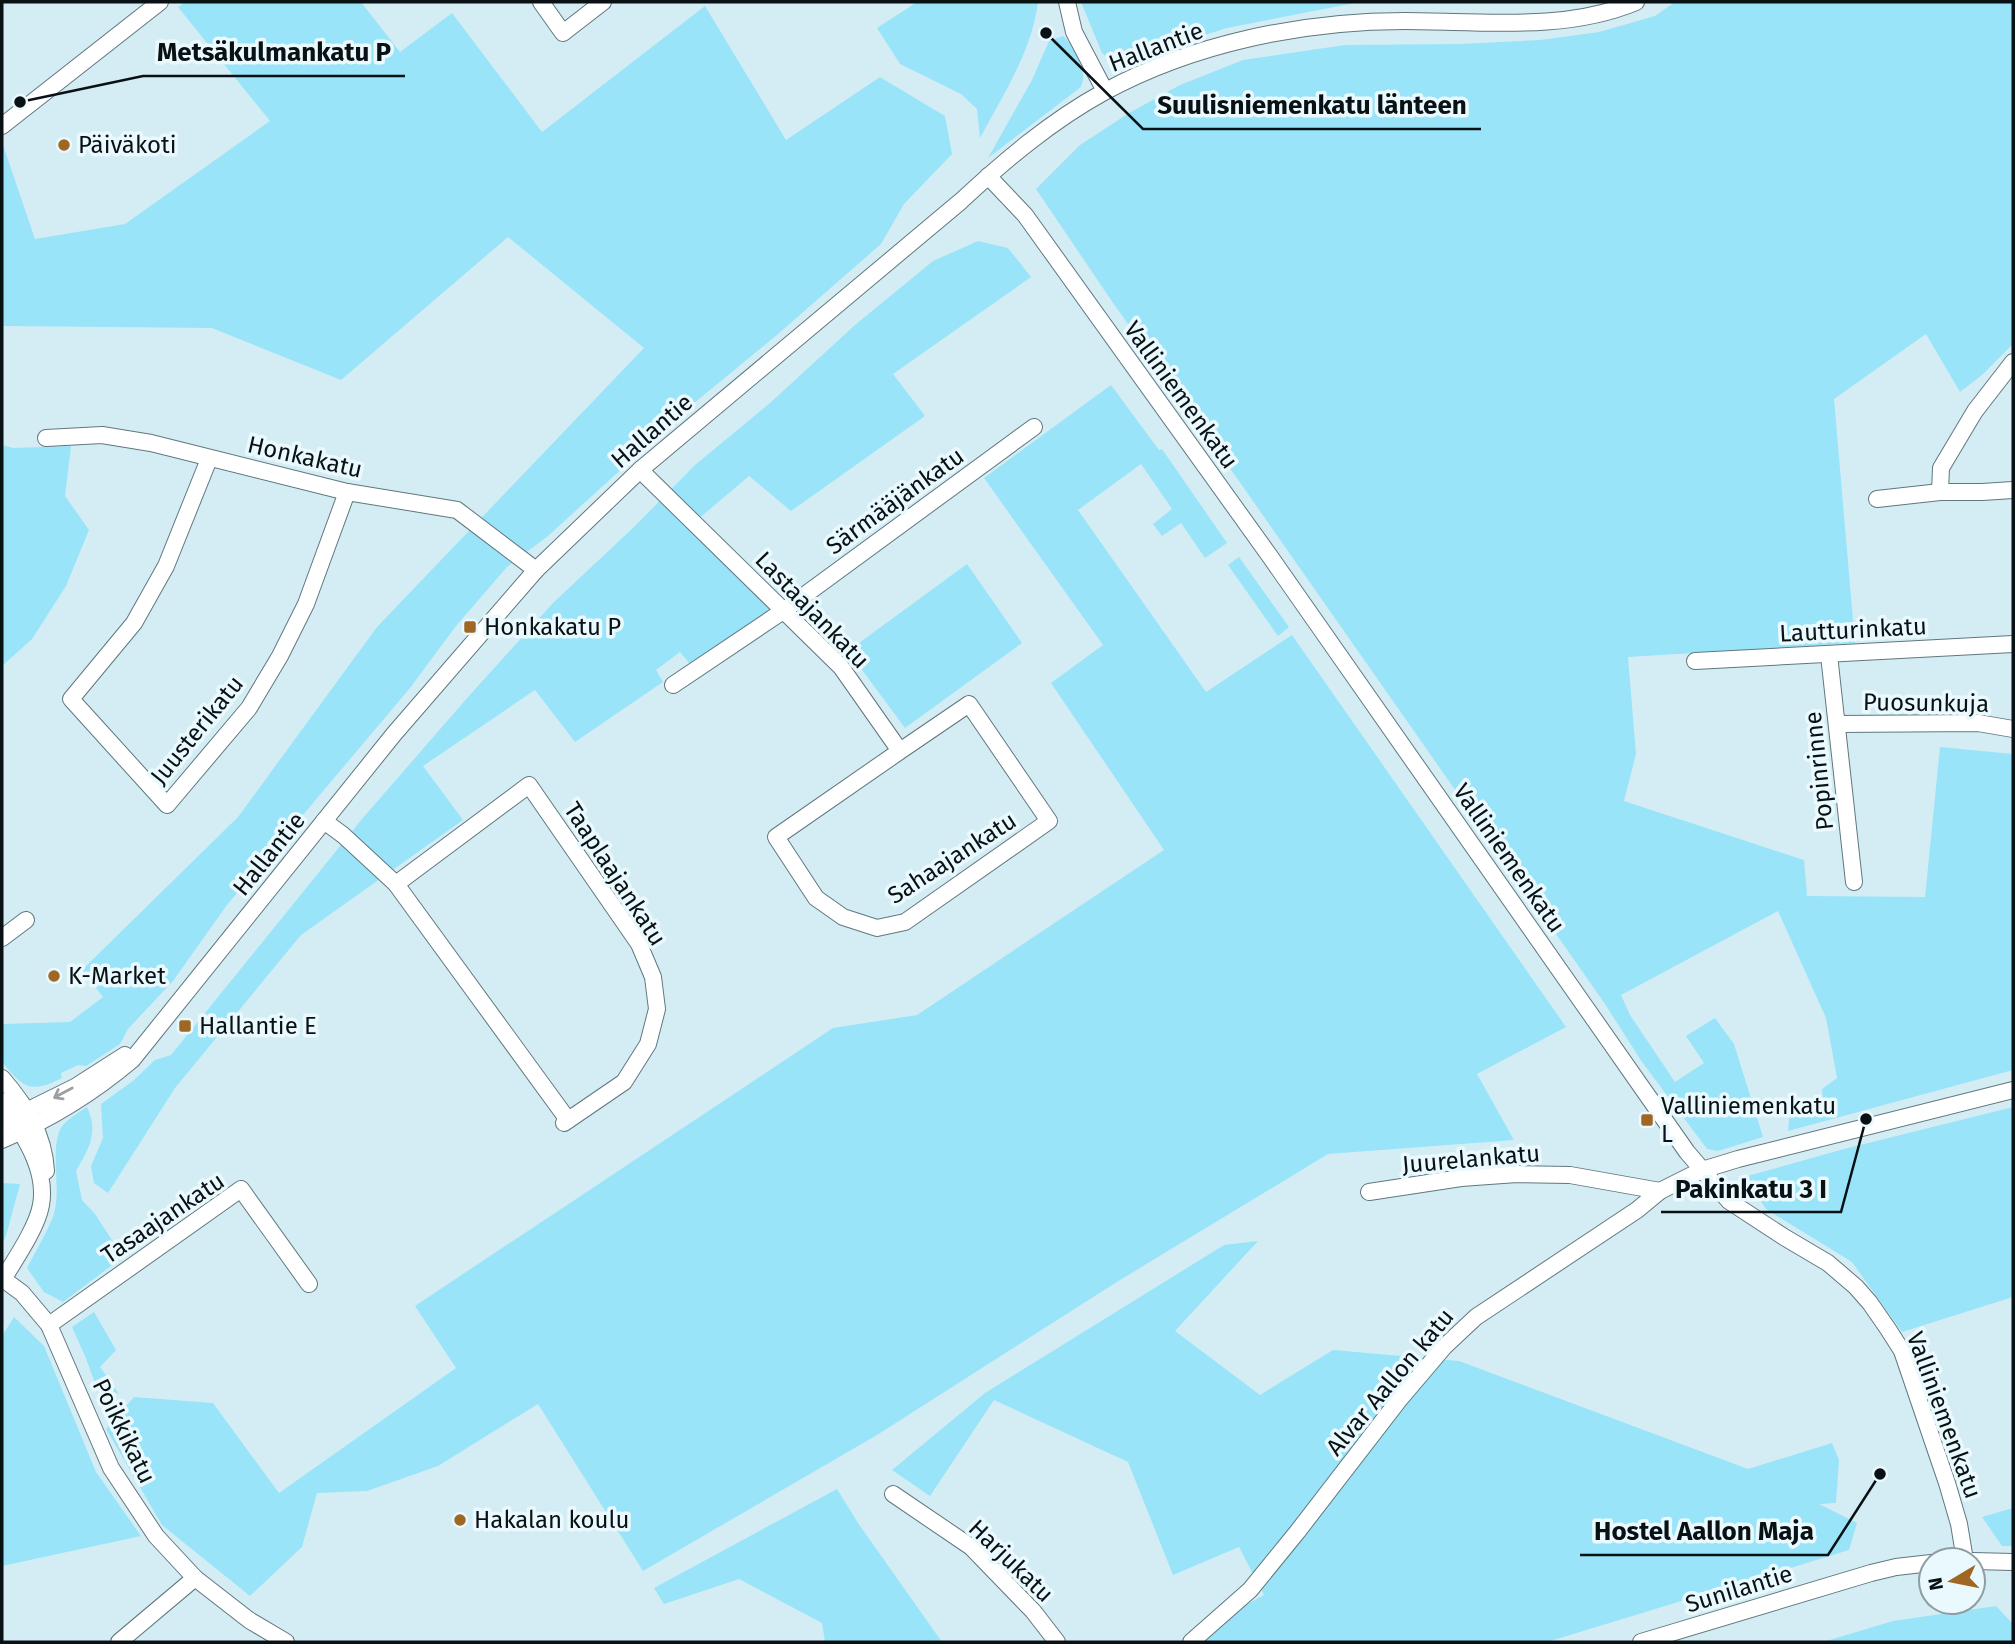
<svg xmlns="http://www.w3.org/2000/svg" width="2015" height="1644" font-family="'Fira Sans',sans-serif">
<rect width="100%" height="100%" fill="#d4edf5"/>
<g fill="#99e4f9">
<path d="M 185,2 L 361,2 L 400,52 L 452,13 L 542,132 L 705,6 L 786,140 L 880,77 L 945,116 L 952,154 L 904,204 L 881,244 L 778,334 L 693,404 L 548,536 L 507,567 L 456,626 L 410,688 L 227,905 L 173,981 L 128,1029 L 120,1044 L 86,1066 L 78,1065 L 61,1073 L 62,1078 C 31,1094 23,1088 2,1062 L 2,1024 L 70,1022 L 103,997 L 82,970 L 238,817 L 377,627 L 644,348 L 508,237 L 341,380 L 212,328 L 2,326 L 2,142 L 35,239 L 125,224 L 270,121 L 178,7 Z"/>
<path d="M 917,2 L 1038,2 C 1032,51 1003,95 980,138 L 977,109 L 961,94 L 900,64 L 877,28 Z"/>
<path d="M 1081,2 L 1542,2 L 1360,2 L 1227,28 L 1166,47 L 1125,66 L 1115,65 L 1102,53 Z"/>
<path d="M 1675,2 L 2013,2 L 2013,344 L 1982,375 L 1960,392 L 1926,334 L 1834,399 L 1855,643 L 1628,657 L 1636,754 L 1624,801 L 1804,860 L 1807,895 L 1806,896 L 1925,897 L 1940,747 L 2013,754 L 2013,1070 L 1788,1131 L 1790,1112 L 1823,1101 L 1822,1089 L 1837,1078 L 1826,1018 L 1778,911 L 1621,995 L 1630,1015 L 1675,1082 L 1704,1063 L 1686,1036 L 1715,1018 L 1734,1044 L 1763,1137 L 1718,1151 L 1707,1149 L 1642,1062 L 1605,1004 L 1199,424 L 1111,300 L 1036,189 L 1080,145 L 1129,113 L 1180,85 L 1243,60 L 1345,45 L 1460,44 L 1540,40 L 1599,32 L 1655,16 Z"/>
<path d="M 1063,36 C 1072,44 1082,63 1083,75 C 1084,78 1082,84 1081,87 L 988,158 L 1032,80 L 1049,41 Z"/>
<path d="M 978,241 L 1008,248 L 1031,277 L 893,374 L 925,416 L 791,511 L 749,476 L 690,526 L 772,609 L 690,664 L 680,652 L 656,670 L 663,682 L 575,742 L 535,690 L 423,766 L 463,820 L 301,935 L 175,1088 L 108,1193 L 94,1183 L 91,1166 L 103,1138 L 101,1104 L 134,1080 L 155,1060 L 171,1055 L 362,819 L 468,697 L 554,602 L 634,527 L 695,465 L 770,403 L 855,325 L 933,261 Z"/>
<path d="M 1111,385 L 1159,450 L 1162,449 L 1227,543 L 1205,558 L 1181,523 L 1162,536 L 1153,524 L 1172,509 L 1141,464 L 1078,510 L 1206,692 L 1292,635 L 1566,1027 L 1477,1074 L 1514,1140 L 1328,1154 L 1120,1280 L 877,1435 L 643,1571 L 538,1404 L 438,1466 L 367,1491 L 317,1493 L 302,1547 L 250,1596 L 162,1525 L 106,1429 L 134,1397 L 213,1403 L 279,1493 L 456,1368 L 415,1306 L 833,1028 L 917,1015 L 1164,850 L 1051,683 L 1103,645 L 984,478 Z"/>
<path d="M 2,445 L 13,448 L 71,446 L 65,496 L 89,530 L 66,586 L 32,639 L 2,666 Z"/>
<path d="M 1239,557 L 1289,627 L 1278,636 L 1228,565 Z"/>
<path d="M 967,564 L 1022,643 L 905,728 L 848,651 Z"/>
<path d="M 87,1107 C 99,1133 89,1148 76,1171 L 82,1200 L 95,1214 L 123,1257 L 63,1302 L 44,1292 L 27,1268 C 35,1252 48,1231 54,1214 C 61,1188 51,1154 59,1132 C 63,1121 78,1113 87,1107 Z"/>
<path d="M 2013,1107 L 2013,1297 L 1902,1332 L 1852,1262 L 1766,1209 L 1744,1177 L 1844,1149 Z"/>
<path d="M 2,1183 L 20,1184 L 6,1236 L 2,1244 Z"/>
<path d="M 1258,1241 L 1175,1331 L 1260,1395 L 1333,1350 L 1459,1361 L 1748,1469 L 1832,1443 L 1839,1460 L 1836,1503 L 1819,1504 L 1857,1523 L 1849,1550 L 1547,1642 L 1179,1642 L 1264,1595 L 1239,1547 L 1173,1575 L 1128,1462 L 994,1400 L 930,1496 L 892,1470 L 985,1393 L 1224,1245 Z"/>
<path d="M 94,1312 L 116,1350 L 100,1367 L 119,1394 L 95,1383 L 85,1356 L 72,1327 Z"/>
<path d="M 14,1317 L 44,1346 L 96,1472 L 141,1536 L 2,1566 L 2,1336 Z"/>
<path d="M 837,1489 L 858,1523 L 942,1642 L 825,1642 L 822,1623 L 739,1579 L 664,1604 L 654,1588 Z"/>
<path d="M 2013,1508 L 2013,1546 L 2002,1546 L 1982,1517 Z"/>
<path d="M 1996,1606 L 2013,1624 L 2013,1642 L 1823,1642 L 1893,1621 Z"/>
</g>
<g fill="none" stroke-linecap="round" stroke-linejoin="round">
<defs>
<g id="minor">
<path d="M 541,2 L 563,33 L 603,2"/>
<path d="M 1067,2 L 1074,32 L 1105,91"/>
<path d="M 2,126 L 160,2"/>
<path d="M 988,176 L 1025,215 L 1269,555 L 1687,1152 L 1729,1201 L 1784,1237 L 1828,1263 L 1856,1287 L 1870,1303 L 1888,1329 L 1902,1351 L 1947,1483 L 1959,1524 L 1965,1560"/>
<path d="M 46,438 L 102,435 L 151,443 L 347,492 L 457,510 L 536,570"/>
<path d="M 209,459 L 166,566 L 134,623 L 71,699 L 167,805 L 249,708 L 280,656 L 306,604 L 347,492"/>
<path d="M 640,470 L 841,667 L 900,751 L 969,704 L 1049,821 L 905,922 L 877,928 L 843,917 L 816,898 L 776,837 L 900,751"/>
<path d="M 1940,492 L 1941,468 L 1975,411 L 2013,362"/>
<path d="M 1877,499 L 1940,492 L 1982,492 L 2013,490"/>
<path d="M 1829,655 L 1854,882"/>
<path d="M 1695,661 L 2013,644"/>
<path d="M 673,685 L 783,611 L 1034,427"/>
<path d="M 1837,724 L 1978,723 L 2013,729"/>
<path d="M 324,821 L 343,835 L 396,884 L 568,1120"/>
<path d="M 396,884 L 529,785 L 639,944 L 653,977 L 657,1009 L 648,1044 L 624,1082 L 564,1123"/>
<path d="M 2,938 L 26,920"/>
<path d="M 2,1078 C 26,1106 44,1134 46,1171"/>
<path d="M 2,1101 C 20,1131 48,1167 41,1205 C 37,1228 14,1261 2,1281"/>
<path d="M 2,1123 L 75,1087 L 125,1055"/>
<path d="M 2,1140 C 49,1120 93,1093 132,1060 L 394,734 L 536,570 L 640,470 L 961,201 C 1004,161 1051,121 1104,92 C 1194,43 1303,21 1405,21 C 1481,21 1564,32 1636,2"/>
<path d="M 1369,1192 L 1461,1178 L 1517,1174 L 1570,1175 L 1660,1191"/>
<path d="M 3,1279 L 22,1293 L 49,1325 L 111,1468 L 156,1536 L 195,1578 L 249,1620 L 286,1642"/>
<path d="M 49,1325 L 241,1189 L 309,1284"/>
<path d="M 893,1494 L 971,1547 L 1033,1611 L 1057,1642"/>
<path d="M 1973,1561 L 2013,1562"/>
<path d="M 119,1642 L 195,1578"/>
<path d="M 1191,1642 L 1250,1590 L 1298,1531 L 1399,1400 L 1444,1347 L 1476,1317 L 1637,1210 L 1660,1191 L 1702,1170 L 1738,1159 L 2013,1090"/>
<path d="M 1641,1642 L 1871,1573 L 1896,1567 L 1931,1563"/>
</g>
</defs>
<use href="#minor" stroke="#60777d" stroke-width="18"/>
<use href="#minor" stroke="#fff" stroke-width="16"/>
</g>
<defs><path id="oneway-shaft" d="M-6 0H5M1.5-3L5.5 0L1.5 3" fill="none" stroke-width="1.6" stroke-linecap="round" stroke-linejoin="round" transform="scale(1.75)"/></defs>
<use stroke="#9da0a1" href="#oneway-shaft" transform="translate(63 1093) rotate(152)"/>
<g fill="#9f6723" stroke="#e9f9fd" stroke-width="2.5">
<circle cx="64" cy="145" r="7"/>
<rect x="463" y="620" width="14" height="14" rx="3.5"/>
<circle cx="54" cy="976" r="7"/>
<rect x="178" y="1019" width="14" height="14" rx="3.5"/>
<rect x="1640" y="1113" width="14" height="14" rx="3.5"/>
<circle cx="460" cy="1520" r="7"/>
</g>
<g text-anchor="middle" stroke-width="7" stroke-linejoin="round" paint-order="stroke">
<g font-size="24" fill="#091114" stroke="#e9f9fd">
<text transform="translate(1156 47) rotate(-21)" y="8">Hallantie</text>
<text transform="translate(1181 395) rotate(54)" y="8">Valliniemenkatu</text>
<text transform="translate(652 431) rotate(-41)" y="8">Hallantie</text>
<text transform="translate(305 457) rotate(13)" y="8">Honkakatu</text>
<text transform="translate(895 501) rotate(-36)" y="8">Särmääjänkatu</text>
<text transform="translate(812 610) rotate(46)" y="8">Lastaajankatu</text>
<text transform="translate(1853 630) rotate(-3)" y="8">Lautturinkatu</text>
<text transform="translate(1926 703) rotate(1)" y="8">Puosunkuja</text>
<text transform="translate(197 730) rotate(-51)" y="8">Juusterikatu</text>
<text transform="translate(1819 771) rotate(-96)" y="8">Popinrinne</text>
<text transform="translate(269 854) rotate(-51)" y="8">Hallantie</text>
<text transform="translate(952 858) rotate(-33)" y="8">Sahaajankatu</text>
<text transform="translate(1509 858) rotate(55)" y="8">Valliniemenkatu</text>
<text transform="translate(615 874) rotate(57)" y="8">Taaplaajankatu</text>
<text transform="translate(1471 1159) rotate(-5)" y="8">Juurelankatu</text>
<text transform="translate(163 1218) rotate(-34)" y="8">Tasaajankatu</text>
<text transform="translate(1390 1382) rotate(-50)" y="8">Alvar Aallon katu</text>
<text transform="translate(1944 1415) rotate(70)" y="8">Valliniemenkatu</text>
<text transform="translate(124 1431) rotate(64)" y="8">Poikkikatu</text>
<text transform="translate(1011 1561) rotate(44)" y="8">Harjukatu</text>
<text transform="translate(1739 1589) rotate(-17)" y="8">Sunilantie</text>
</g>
<g font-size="24" fill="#091114" stroke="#e9f9fd" text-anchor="start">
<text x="78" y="153">Päiväkoti</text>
<text x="484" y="635">Honkakatu P</text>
<text x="68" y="984">K-Market</text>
<text x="199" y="1034">Hallantie E</text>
<text x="1661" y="1114">Valliniemenkatu<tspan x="1661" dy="28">L</tspan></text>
<text x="474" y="1528">Hakalan koulu</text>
</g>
</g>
<path fill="none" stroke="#091114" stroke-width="2.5" d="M20 102L143 76H405M1046 33L1143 129H1481M1866 1119L1841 1212H1661M1880 1474L1828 1555H1580"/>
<g fill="#091114" stroke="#e9f9fd" stroke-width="2.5">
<circle cx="20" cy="102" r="7"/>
<circle cx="1046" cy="33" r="7"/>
<circle cx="1866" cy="1119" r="7"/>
<circle cx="1880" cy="1474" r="7"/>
</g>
<g font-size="26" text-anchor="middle" font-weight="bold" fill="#091114" stroke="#e9f9fd" stroke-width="7" stroke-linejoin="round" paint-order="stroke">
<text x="274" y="61">Metsäkulmankatu P</text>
<text x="1312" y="114">Suulisniemenkatu länteen</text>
<text x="1751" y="1198">Pakinkatu 3 I</text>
<text x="1704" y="1540">Hostel Aallon Maja</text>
</g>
<rect width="2015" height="1644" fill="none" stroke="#091114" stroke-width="7"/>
<g transform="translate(1952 1581) rotate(260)"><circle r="33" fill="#e9f9fd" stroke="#8f9ca0" stroke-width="2"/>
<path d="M0-5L12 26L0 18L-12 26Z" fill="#9f6723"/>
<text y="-10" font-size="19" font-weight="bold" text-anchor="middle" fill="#091114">N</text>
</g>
</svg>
